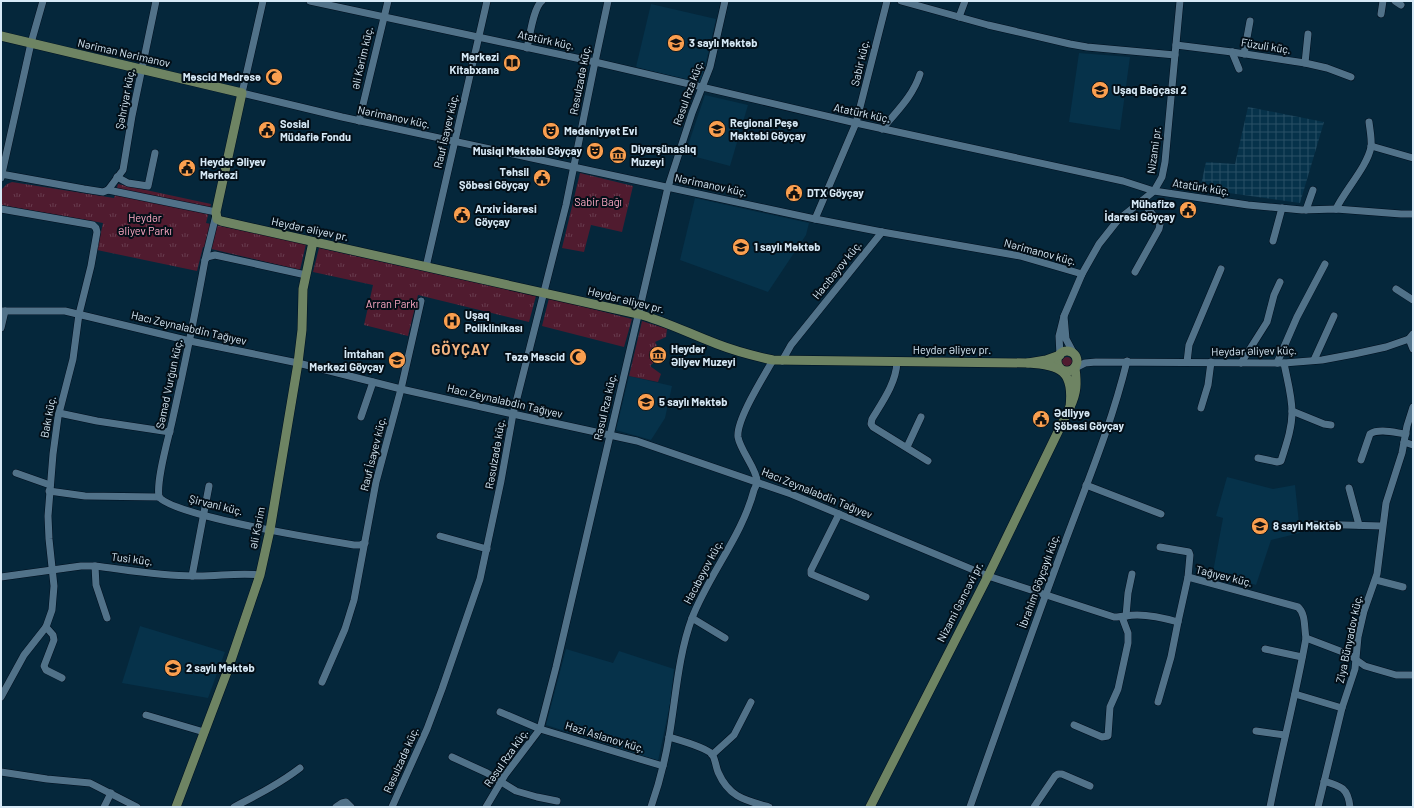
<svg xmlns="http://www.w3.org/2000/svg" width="1414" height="808" font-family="Barlow,sans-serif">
<defs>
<pattern id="industrial-grid" width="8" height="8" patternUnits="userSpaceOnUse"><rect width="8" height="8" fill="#06324a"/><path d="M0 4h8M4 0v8" fill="none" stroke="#2a5065"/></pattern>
<pattern id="grass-tufts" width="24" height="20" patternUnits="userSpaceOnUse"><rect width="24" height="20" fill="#501b2f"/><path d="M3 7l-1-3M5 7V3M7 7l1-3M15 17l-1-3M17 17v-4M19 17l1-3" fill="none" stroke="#683c4e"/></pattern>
</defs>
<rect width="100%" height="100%" fill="#05273b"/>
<g fill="#06324a">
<path d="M 651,4 L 716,19 L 701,84 L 636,67 Z"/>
<path d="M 1079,53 L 1130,57 L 1120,130 L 1069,122 Z"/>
<path d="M 705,95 L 748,105 L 730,166 L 685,154 Z"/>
<path d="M 695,198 L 809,223 L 806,235 L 768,292 L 680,260 Z"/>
<path d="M 629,376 L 672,386 L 665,418 L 651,440 L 616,430 Z"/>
<path d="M 1227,477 L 1273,489 L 1295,485 L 1300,533 L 1271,540 L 1256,585 L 1213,572 L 1223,518 L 1216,516 Z"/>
<path d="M 140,626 L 225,652 L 208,698 L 122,683 Z"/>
<path d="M 566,649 L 613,663 L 619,651 L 674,669 L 670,704 L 658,761 L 546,725 Z"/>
</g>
<path fill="url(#industrial-grid)" d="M 1248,107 L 1324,122 L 1300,203 L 1200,189 L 1206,162 L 1235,164 Z"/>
<g fill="url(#grass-tufts)">
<path d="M 580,173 L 633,186 L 622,232 L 591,225 L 584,252 L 562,248 Z"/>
<path d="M 12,182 L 114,198 L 118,184 L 211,204 L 206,223 L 306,244 L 300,270 L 203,247 L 197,271 L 97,250 L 103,223 L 1,205 L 2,189 L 7,184 Z"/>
<path d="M 319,248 L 536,296 L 529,322 L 418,295 L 408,336 L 364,325 L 373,285 L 313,272 Z"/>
<path d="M 549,298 L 632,319 L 624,347 L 542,326 Z"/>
<path d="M 642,321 L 667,329 L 666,337 L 655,342 L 660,351 L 653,353 L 656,360 L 650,366 L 661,374 L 658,382 L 629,376 Z"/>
<circle cx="1067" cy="362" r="5"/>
</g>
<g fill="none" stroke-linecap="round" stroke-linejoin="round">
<defs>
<g id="minor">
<path d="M 263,1 L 242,93 L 342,117 L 815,219 L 882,232 L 1020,256 L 1082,274"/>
<path d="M 310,1 L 595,62 L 856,123 L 1123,181 L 1154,191 L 1248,205 L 1302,210 L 1336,209 L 1401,214 L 1413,214"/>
<path d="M 901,1 L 988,25 L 1070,44 L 1087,47 L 1175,55"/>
<path d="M 1395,1 L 1401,5"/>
<path d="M 1381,14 L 1383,1"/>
<path d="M 959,17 L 965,1"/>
<path d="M 1176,45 L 1232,52 L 1305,63 L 1327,68 L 1351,77"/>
<path d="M 527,48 C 530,36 533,8 542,1"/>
<path d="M 1232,52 L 1239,69"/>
<path d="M 1244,54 L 1250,21"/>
<path d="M 1305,63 L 1308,34"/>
<path d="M 359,121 L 388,1"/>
<path d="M 882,129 C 897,111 913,96 920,74"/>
<path d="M 1371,146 L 1413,158"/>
<path d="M 1,174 L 84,189 L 103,192 L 108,190 L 123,170 L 132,116 L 156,1"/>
<path d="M 117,177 L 128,183 L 148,186 L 155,153"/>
<path d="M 1,178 L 31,43 L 43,1"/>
<path d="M 108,190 L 216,212"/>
<path d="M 1,209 L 93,225 L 96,228 L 97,232 L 91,266 L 79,314 L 73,359 L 58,417 L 53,454 L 48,516 L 49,539 L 54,586 L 52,610 L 46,627 L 24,655 L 1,697"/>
<path d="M 1336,209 C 1345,190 1367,167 1371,147 C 1372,140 1370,130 1369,122"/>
<path d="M 1306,210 L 1313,190"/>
<path d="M 815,219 L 856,123 L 887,1"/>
<path d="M 1273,241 L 1282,208"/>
<path d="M 205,260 L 216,215"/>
<path d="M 426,267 L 487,1"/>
<path d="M 1135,272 L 1159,229 L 1160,224 L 1142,201"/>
<path d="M 1396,289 L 1413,300"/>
<path d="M 1,311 L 65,311 L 190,341 L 298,363 L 401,389 L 513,414 L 637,441 L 791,494 L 988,576 L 1114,617 C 1119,617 1122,616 1126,616 C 1141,613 1164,618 1178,622 L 1188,577 L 1298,607 C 1306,614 1304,628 1306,638 L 1348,654 L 1365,666 L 1396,675 L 1413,675"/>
<path d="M 1064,316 L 1082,274 L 1099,244 L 1118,220 L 1154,191 L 1162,177 L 1165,162 L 1180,1"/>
<path d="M 1,328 L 5,311"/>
<path d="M 1413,334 L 1409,339 L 1413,349"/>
<path d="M 1060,355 L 1059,336 L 1064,316 L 1066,339 L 1074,354"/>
<path d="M 1314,360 L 1334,316"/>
<path d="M 782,361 L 791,345 L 882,232"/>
<path d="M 897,362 C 896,383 883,401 872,419 L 871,424 L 873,427 L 928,461"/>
<path d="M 1187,362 L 1189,345 L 1221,269"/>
<path d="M 1241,363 L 1267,322 L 1274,295 L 1280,282"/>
<path d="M 1277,363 L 1297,317 L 1325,264"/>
<path d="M 1075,368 L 1085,363 L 1096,362 L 1284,363 L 1322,360 L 1354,354 L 1386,347 L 1409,339"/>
<path d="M 1201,408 L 1208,385 L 1211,362"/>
<path d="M 1292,411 L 1324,424 L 1331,425"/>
<path d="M 59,413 L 97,421 L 170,432"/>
<path d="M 361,417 L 373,382"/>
<path d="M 1404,442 L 1413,445"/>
<path d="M 907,447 L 921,417"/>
<path d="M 1258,458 L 1277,462 L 1281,461 C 1286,445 1292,429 1292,412 C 1292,396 1287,379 1284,363"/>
<path d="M 1361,460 L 1370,434 C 1379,428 1396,433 1406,434"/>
<path d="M 16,473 L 50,485"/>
<path d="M 1086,485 L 1161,514"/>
<path d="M 1349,488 L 1359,525"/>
<path d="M 49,491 L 85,496 L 159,497"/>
<path d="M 159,497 C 156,480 168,440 172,422 C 184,368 195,315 205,260 L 207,257 L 215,255 L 306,275"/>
<path d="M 159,497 C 175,516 323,540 354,545 L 360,545 L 365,543"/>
<path d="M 839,514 L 811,570 L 811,574 L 866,597"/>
<path d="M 1308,524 L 1382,526"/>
<path d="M 440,536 L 487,549"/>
<path d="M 1160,547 L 1189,552 L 1190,555 L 1188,577"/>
<path d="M 95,566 L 96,585 L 107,618"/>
<path d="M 192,576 L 209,486"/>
<path d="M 1,577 L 81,566 L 95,566 C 127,570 160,576 193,576 C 215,577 238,572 260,575"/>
<path d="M 1376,580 L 1403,587"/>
<path d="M 1126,616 L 1128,593 L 1132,574"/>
<path d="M 692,618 L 725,638"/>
<path d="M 46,627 L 53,635 L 54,640 L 44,666 L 46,670 L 62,678"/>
<path d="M 1265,649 L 1302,657"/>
<path d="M 322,682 L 345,629 L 354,600 L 376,482 L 401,389 L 421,301"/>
<path d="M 1295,694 L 1342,708"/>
<path d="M 1158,702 L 1171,657 L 1178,622"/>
<path d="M 500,712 L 540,729 L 663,766"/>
<path d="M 146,715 L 204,732"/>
<path d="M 1074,725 L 1102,737 L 1108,736 L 1110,707 L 1118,689 L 1128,643 L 1128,633 L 1122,617"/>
<path d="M 1256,731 L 1285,735"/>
<path d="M 669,737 C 679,740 705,747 712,754 C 715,758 716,767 718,772 C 729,797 744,800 769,807"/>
<path d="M 712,755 L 734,735 L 751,702"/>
<path d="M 452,757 L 487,773 L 516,791 L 537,797 L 557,801"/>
<path d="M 1,772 L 47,779 L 90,783 L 137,807"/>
<path d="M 1324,781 C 1341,786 1348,788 1350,807"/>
<path d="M 104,807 L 111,793"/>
<path d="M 234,807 C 257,795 279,784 300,768"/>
<path d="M 336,807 L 342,803 L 346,802 L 351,807"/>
<path d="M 392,807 L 427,729 L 442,689 L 480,579 L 501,481 L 513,414 L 566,205 L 595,62 L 608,1"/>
<path d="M 486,807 L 505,775 L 540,729 L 556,667 L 668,187 L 692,113 L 710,67 L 725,1"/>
<path d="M 651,807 C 659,784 665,761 669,737 C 676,697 678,656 692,618 C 709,574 742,536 754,490 C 755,488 757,484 757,481 C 757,470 740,450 738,437 C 736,420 764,376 773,360"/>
<path d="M 970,807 C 1000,722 1030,637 1061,553 C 1084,490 1111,427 1127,361"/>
<path d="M 1034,807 L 1055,776 L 1058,774 L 1062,774 L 1090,786"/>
<path d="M 1270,807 C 1281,751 1296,695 1306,638"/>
<path d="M 1318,807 L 1342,708 L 1355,669 L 1358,637 L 1364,611 L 1377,574 L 1386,503 L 1402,453 L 1407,426 L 1413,407"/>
</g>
<g id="major">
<path d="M 1,36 L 242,93 L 216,212 L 217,219 L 221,221 L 638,314 C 665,321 690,334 717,344 C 735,351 754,356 773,360 L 1028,363"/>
<circle cx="1067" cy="361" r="10"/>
<path d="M 1060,355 L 1046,360 L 1028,363 C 1061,365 1074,371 1070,407 C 1077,393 1077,383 1075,368"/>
<path d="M 176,807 L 227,672 L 260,575 L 270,530 L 298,363 L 302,330 L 303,289 L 313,242"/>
<path d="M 870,807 L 988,576 L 1070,407"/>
</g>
</defs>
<use href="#minor" stroke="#000f1e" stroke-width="8"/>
<use href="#major" stroke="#000f1e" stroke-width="10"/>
<use href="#minor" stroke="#517289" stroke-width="7"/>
<use href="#major" stroke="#6e8463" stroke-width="9"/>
</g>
<defs>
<symbol id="school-disc" viewBox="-11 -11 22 22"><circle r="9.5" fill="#fa9f4f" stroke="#030f18"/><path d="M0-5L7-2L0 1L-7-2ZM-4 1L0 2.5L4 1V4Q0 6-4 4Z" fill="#111"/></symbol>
<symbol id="library-disc" viewBox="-11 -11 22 22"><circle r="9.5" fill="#fa9f4f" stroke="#030f18"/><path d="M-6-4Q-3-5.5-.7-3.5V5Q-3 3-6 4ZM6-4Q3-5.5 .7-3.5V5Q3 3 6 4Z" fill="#111"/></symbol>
<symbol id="mosque-disc" viewBox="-11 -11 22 22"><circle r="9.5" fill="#fa9f4f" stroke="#030f18"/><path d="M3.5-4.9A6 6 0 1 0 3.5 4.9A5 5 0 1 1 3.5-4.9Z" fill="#111"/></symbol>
<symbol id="university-disc" viewBox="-11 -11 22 22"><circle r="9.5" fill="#fa9f4f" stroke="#030f18"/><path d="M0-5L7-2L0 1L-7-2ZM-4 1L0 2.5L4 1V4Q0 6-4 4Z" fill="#111"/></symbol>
<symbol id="civic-disc" viewBox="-11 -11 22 22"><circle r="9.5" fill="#fa9f4f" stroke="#030f18"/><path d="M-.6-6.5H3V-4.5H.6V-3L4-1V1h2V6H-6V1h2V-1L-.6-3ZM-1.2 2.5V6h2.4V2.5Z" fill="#111"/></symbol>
<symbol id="theatre-disc" viewBox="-11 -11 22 22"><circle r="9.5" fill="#fa9f4f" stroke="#030f18"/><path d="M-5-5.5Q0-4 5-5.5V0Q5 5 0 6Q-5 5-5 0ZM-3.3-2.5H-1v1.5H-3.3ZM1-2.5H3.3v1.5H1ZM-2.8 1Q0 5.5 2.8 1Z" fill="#111"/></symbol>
<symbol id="museum-disc" viewBox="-11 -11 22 22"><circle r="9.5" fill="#fa9f4f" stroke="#030f18"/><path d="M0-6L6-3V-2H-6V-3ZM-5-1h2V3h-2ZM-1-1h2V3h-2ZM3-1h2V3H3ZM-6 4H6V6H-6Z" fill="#111"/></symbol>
<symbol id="hospital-disc" viewBox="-11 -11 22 22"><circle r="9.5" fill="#fa9f4f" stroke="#030f18"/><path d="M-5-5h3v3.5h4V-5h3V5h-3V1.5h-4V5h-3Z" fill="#111"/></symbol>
</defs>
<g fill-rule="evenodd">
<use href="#school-disc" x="666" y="33" width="20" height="20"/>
<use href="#library-disc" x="502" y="53" width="20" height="20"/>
<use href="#mosque-disc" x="264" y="67" width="20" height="20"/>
<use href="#school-disc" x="1090" y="80" width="20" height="20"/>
<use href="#university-disc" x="707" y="119" width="20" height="20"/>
<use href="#civic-disc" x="257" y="120" width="20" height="20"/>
<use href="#theatre-disc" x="541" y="121" width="20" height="20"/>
<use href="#theatre-disc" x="585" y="141" width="20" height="20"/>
<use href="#museum-disc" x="608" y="145" width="20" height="20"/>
<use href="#civic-disc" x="177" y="158" width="20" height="20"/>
<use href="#civic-disc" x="532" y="168" width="20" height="20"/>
<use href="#civic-disc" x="784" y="183" width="20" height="20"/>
<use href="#civic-disc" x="1178" y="200" width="20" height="20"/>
<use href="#civic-disc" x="452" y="205" width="20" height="20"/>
<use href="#school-disc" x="731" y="237" width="20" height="20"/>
<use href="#hospital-disc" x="442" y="311" width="20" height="20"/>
<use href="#museum-disc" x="648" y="345" width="20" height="20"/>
<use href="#mosque-disc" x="568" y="347" width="20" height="20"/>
<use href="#university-disc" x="387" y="350" width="20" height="20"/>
<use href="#school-disc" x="636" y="392" width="20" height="20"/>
<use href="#civic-disc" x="1031" y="409" width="20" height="20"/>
<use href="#school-disc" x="1250" y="516" width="20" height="20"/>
<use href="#school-disc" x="163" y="658" width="20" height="20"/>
</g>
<g text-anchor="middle" stroke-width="4" stroke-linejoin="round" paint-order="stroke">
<g font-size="11" fill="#d7e9f6" stroke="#030f18">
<text transform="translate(546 40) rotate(12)" y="4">Atatürk küç.</text>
<text transform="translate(1266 46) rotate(9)" y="4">Füzuli küç.</text>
<text transform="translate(124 53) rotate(13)" y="4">Nəriman Nərimanov</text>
<text transform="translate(362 58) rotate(-77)" y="4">Əli Kərim küç.</text>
<text transform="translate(860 63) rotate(-77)" y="4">Sabir küç.</text>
<text transform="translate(580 80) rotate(-79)" y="4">Rəsulzadə küç.</text>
<text transform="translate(688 93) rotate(-70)" y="4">Rəsul Rza küç.</text>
<text transform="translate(125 99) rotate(-79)" y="4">Şəhriyar küç.</text>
<text transform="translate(862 113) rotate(12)" y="4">Atatürk küç.</text>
<text transform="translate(394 117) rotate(12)" y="4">Nərimanov küç.</text>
<text transform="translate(446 131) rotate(-77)" y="4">Rauf İsayev küç.</text>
<text transform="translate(1154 150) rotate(-82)" y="4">Nizami pr.</text>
<text transform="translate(711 185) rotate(12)" y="4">Nərimanov küç.</text>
<text transform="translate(1201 187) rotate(9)" y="4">Atatürk küç.</text>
<text transform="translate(310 229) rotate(12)" y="4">Heydər Əliyev pr.</text>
<text transform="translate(1040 252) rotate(15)" y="4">Nərimanov küç.</text>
<text transform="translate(837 270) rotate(-51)" y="4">Hacıbəyov küç.</text>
<text transform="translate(626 300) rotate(14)" y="4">Heydər Əliyev pr.</text>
<text transform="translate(189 328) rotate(13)" y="4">Hacı Zeynalabdin Tağıyev</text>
<text x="952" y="354">Heydər Əliyev pr.</text>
<text transform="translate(1254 351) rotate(-1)" y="4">Heydər Əliyev küç.</text>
<text transform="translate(169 384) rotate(-78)" y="4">Səməd Vurğun küç.</text>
<text transform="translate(505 401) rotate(13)" y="4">Hacı Zeynalabdin Tağıyev</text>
<text transform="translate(605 407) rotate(-77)" y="4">Rəsul Rza küç.</text>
<text transform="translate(48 417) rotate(-79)" y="4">Bakı küç.</text>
<text transform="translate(373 454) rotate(-76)" y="4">Rauf İsayev küç.</text>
<text transform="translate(495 454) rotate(-80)" y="4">Rəsulzadə küç.</text>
<text transform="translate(817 493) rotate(22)" y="4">Hacı Zeynalabdin Tağıyev</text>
<text transform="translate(216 505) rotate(14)" y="4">Şirvani küç.</text>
<text transform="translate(257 528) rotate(-79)" y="4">Əli Kərim</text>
<text transform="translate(132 559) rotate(7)" y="4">Tusi küç.</text>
<text transform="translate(703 572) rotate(-62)" y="4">Hacıbəyov küç.</text>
<text transform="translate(1224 576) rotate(14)" y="4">Tağıyev küç.</text>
<text transform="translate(1039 581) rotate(-70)" y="4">İbrahim Göyçaylı küç.</text>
<text transform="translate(960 602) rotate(-63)" y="4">Nizami Gəncəvi pr.</text>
<text transform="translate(1349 639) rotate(-78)" y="4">Ziya Bünyadov küç.</text>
<text transform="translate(605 737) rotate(17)" y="4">Həzi Aslanov küç.</text>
<text transform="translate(506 758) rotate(-55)" y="4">Rəsul Rza küç.</text>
<text transform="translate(401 760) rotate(-66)" y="4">Rəsulzadə küç.</text>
</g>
<g font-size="11" font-weight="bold" fill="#d7e9f6" stroke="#030f18" text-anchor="start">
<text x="689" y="47">3 saylı Məktəb</text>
<text x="499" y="61" text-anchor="end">Mərkəzi<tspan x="499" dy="13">Kitabxana</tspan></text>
<text x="261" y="81" text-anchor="end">Məscid Mədrəsə</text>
<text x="1113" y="94">Uşaq Bağçası 2</text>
<text x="730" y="127">Regional Peşə<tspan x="730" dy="13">Məktəbi Göyçay</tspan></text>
<text x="280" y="128">Sosial<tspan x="280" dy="13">Müdafiə Fondu</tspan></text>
<text x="564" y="135">Mədəniyyət Evi</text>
<text x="631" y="153">Diyarşünaslıq<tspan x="631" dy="13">Muzeyi</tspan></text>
<text x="582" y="155" text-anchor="end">Musiqi Məktəbi Göyçay</text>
<text x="200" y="166">Heydər Əliyev<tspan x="200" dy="13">Mərkəzi</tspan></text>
<text x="529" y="176" text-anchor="end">Təhsil<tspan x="529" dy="13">Şöbəsi Göyçay</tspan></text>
<text x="807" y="197">DTX Göyçay</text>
<text x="1175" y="208" text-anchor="end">Mühafizə<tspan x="1175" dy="13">İdarəsi Göyçay</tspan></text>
<text x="475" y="213">Arxiv İdarəsi<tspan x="475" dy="13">Göyçay</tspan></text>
<text x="754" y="251">1 saylı Məktəb</text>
<text x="465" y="319">Uşaq<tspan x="465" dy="13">Poliklinikası</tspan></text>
<text x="671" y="353">Heydər<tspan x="671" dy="13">Əliyev Muzeyi</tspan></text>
<text x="384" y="358" text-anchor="end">İmtahan<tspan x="384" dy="13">Mərkəzi Göyçay</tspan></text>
<text x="565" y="361" text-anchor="end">Təzə Məscid</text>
<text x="659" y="406">5 saylı Məktəb</text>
<text x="1054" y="417">Ədliyyə<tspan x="1054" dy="13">Şöbəsi Göyçay</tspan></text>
<text x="1273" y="530">8 saylı Məktəb</text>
<text x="186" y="672">2 saylı Məktəb</text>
</g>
<g font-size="11" fill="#fea9c4" stroke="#030f18">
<text x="598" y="206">Sabir Bağı</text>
<text x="145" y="222">Heydər<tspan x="145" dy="13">Əliyev Parkı</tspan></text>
<text x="392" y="308">Arran Parkı</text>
</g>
<g font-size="15" font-weight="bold" letter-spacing="1" fill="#f1b27f" stroke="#030f18">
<text x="461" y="355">GÖYÇAY</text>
</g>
</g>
<rect width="1414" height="808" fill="none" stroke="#d7e9f6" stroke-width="4"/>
</svg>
